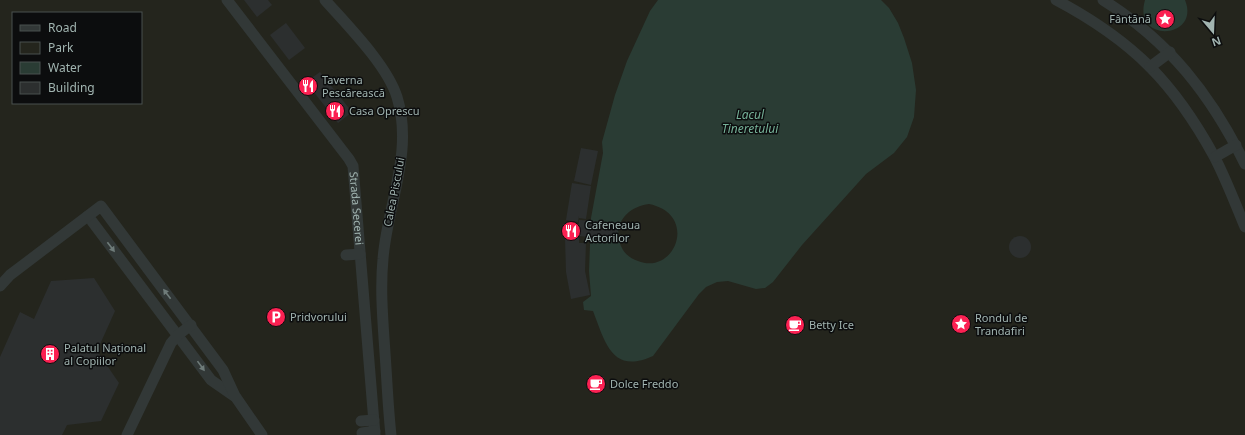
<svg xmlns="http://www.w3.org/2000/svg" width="1245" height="435" font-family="'Noto Sans',sans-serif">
<rect width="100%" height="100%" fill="#111213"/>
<path fill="#24251d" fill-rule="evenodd" d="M 0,0 L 1245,0 L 1245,435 L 0,435 ZM 13,13 L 141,13 L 141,103 L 13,103 Z"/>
<g fill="#2a3c34" fill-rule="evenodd">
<path d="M 658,0 L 881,0 L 889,8 L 898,23 L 904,38 L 912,63 L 916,90 L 914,117 L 907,137 L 894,153 L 866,174 L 802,245 L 773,282 L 765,288 L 756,289 L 728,281 L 717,282 L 706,287 L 699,294 L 653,356 C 612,375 605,342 593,311 L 584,310 L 583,302 L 591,296 L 589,271 L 591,218 L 603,153 L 602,142 L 615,95 L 627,61 L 650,11 ZM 649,204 C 699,214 675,276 638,261 C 632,259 627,256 623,250 C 610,228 625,207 649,204 Z"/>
<path d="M 1145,0 L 1185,0 C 1201,39 1132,44 1145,0 Z"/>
</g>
<g fill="#2c2f2f">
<path d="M 244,0 L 268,0 L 272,5 L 257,17 Z"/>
<path d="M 286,23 L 305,48 L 289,60 L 270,35 Z"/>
<path d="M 320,72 L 352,112 L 338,123 L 306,82 Z"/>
<path d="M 581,148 L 598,151 L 591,185 L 574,181 Z"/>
<path d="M 572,183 L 591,186 L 586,219 L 579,218 L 579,216 L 578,222 L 566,220 Z"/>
<path d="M 579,220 L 618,223 L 617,239 L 578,236 Z"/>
<circle cx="1020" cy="247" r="11"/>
<path d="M 565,238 L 579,238 L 579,243 L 586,243 L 585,271 L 590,295 L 571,299 L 566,272 Z"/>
<path d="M 94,278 L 115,311 L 97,351 L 119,383 L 101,421 L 67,425 L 62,435 L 0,435 L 0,357 L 20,312 L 34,319 L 51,281 Z"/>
<path d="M 595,380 L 599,382 L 597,387 L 592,386 Z"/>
</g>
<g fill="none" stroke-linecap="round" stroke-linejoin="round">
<g stroke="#323837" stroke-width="11">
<path id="s1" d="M 227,0 L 349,159 L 353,166 L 375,435"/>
<path d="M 325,0 C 348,26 387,65 397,97 C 414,152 387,205 383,259 C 380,290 383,322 385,353 C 387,380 388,408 391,435"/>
<path d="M 1056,0 C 1090,18 1123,40 1150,67 C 1176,93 1197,125 1214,156 C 1226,179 1235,203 1245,227"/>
<path d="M 1103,0 C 1169,41 1211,95 1245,164"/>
<path d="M 1150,67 L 1170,52"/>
<path d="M 1215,157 L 1236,145"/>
<path d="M 88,216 L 211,380 L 234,396"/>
<path d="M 346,255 L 360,254"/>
<path d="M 0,286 L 10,275 L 101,206 L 223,370 L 235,396 L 262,435"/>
<path d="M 361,421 L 374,420"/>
<path d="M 362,433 L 375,431"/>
<path d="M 127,435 L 171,343 L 178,335 L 191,325"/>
</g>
</g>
<defs><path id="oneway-solid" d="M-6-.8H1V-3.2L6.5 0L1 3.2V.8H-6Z"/></defs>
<g fill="#6f7c7a">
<use href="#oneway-solid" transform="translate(111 247) rotate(53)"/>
<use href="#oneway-solid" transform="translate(167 294) rotate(-127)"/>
<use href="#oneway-solid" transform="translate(201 366) rotate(54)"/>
</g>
<defs>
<symbol id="sight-disc" viewBox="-11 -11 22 22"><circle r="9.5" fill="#fb2152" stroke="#0c0d0e"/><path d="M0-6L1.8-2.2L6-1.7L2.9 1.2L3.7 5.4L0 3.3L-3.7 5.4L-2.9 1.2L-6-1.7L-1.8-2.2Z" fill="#fff"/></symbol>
<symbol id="restaurant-disc" viewBox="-11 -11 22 22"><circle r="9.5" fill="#fb2152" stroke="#0c0d0e"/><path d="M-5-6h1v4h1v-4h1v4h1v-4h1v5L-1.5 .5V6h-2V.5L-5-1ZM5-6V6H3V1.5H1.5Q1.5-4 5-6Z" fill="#fff"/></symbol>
<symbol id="parking-disc" viewBox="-11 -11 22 22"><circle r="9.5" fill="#fb2152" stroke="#0c0d0e"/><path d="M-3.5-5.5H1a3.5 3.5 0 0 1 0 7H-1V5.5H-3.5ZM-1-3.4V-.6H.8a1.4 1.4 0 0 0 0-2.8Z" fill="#fff"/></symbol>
<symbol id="cafe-disc" viewBox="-11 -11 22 22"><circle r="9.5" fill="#fb2152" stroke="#0c0d0e"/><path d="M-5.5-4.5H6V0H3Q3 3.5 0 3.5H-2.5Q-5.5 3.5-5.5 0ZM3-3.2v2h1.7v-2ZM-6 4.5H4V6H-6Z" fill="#fff"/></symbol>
<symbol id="building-disc" viewBox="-11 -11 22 22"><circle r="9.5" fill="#fb2152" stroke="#0c0d0e"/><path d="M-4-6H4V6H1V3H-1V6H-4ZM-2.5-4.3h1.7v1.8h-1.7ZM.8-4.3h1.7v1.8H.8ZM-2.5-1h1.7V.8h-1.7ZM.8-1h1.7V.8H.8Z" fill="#fff"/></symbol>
</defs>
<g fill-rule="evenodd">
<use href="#sight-disc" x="1154" y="8" width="22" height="22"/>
<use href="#restaurant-disc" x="297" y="75" width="22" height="22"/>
<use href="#restaurant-disc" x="324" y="100" width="22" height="22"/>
<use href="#restaurant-disc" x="560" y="220" width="22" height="22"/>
<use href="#parking-disc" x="265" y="306" width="22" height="22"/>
<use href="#sight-disc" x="950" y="313" width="22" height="22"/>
<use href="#cafe-disc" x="784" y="314" width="22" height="22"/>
<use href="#building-disc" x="39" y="343" width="22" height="22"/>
<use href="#cafe-disc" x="585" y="373" width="22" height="22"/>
</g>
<g text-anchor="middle" stroke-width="3" stroke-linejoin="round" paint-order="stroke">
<g font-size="11" fill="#a1b4b0" stroke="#0c0d0e" text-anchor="start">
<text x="1151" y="23" text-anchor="end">Fântănă</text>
<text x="322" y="84">Taverna<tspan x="322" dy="13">Pescărească</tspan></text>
<text x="349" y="115">Casa Oprescu</text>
<text x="585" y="229">Cafeneaua<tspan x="585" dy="13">Actorilor</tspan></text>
<text x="290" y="321">Pridvorului</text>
<text x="975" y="322">Rondul de<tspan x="975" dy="13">Trandafiri</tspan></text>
<text x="809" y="329">Betty Ice</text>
<text x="64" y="352">Palatul Național<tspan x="64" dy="13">al Copiilor</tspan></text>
<text x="610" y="388">Dolce Freddo</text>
</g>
<g font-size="11" fill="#a1b4b0" stroke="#0c0d0e">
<text transform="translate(394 192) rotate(-79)" y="4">Calea Piscului</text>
<text dy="4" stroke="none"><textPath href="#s1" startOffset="251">Strada Secerei</textPath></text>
</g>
<g font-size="12" font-style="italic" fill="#76b299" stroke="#0c0d0e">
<text x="750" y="119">Lacul<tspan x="750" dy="14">Tineretului</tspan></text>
</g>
</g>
<rect x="12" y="12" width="130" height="92" fill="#0c0d0e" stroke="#48504f"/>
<rect x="20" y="25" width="20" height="6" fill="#323837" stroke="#48504f"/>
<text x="48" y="32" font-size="12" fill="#a1b4b0">Road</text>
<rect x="20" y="42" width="20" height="12" fill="#24251d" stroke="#48504f"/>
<text x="48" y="52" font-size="12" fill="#a1b4b0">Park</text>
<rect x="20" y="62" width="20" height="12" fill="#2a3c34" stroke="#48504f"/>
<text x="48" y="72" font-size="12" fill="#a1b4b0">Water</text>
<rect x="20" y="82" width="20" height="12" fill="#2c2f2f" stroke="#48504f"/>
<text x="48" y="92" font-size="12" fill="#a1b4b0">Building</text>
<g transform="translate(1213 32) rotate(161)" stroke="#0c0d0e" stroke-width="3" paint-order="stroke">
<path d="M0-3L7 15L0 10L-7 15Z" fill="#a1b4b0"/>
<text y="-6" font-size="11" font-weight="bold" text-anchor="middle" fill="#a1b4b0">N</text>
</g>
</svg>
